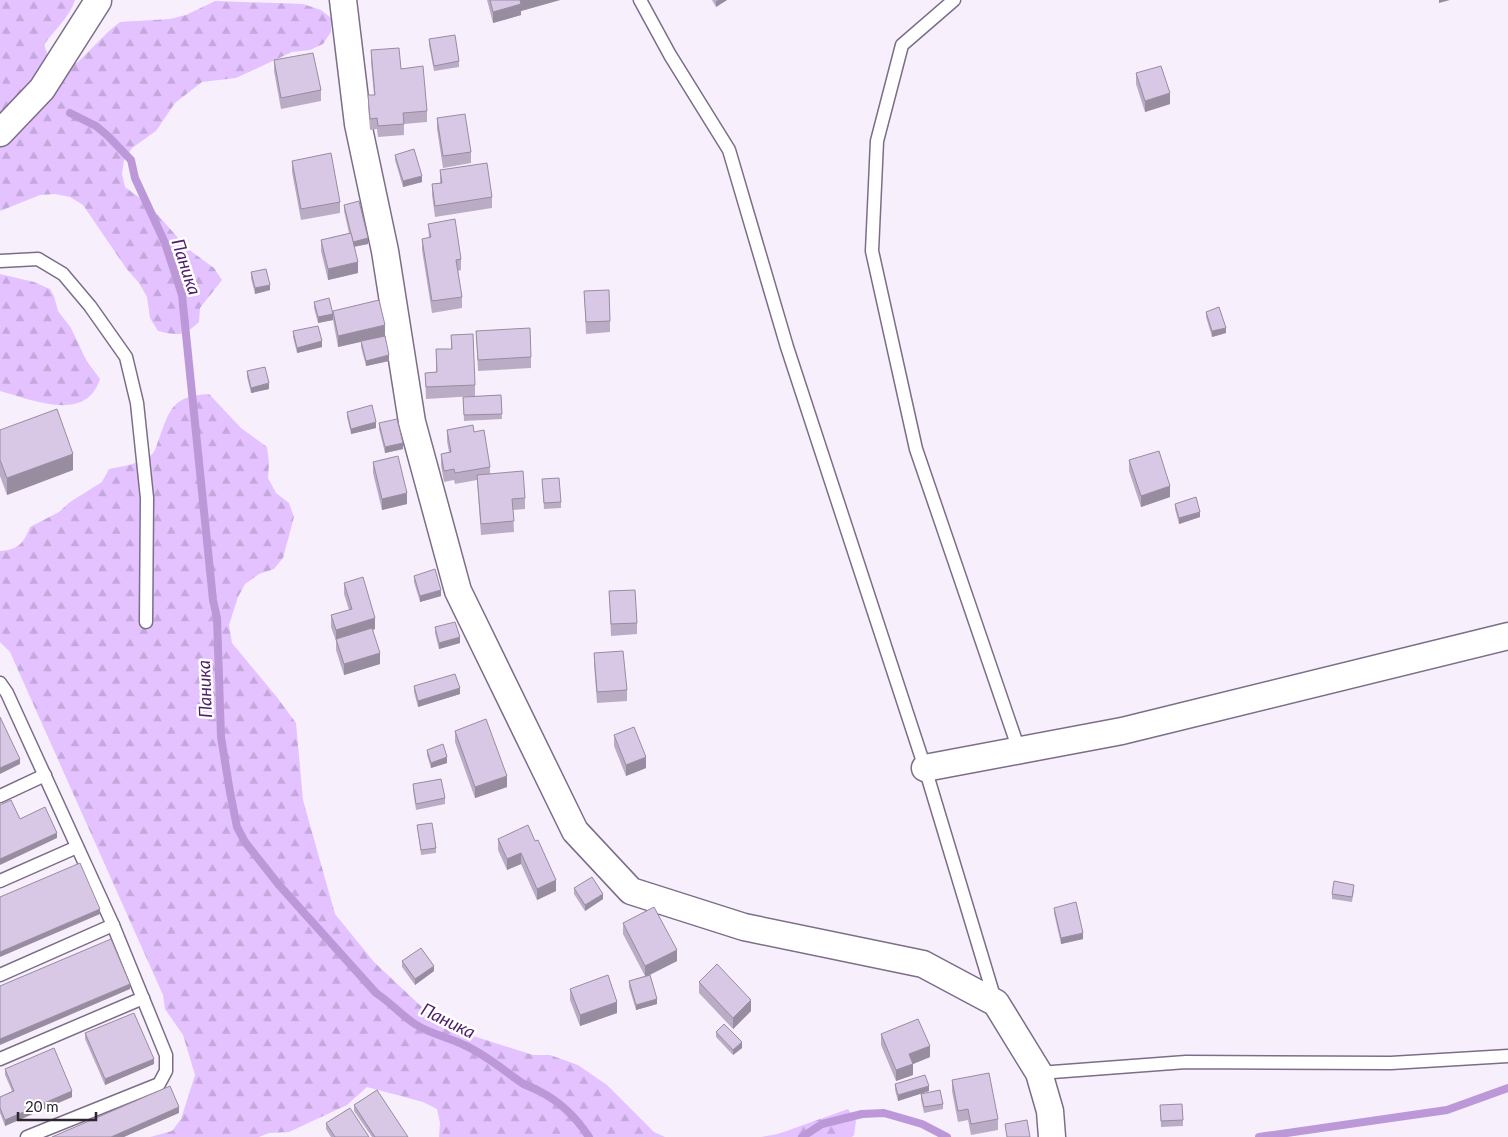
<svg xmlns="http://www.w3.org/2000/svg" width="1508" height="1137" font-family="Lato,sans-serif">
<defs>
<pattern id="forest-firs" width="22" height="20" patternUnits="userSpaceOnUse" patternTransform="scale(1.25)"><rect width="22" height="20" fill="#e4c2ff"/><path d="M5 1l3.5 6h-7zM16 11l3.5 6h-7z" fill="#c4a7db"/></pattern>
</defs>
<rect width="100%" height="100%" fill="#f7f0fc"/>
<g fill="url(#forest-firs)">
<path d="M 0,0 L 75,0 C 70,17 54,30 44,45 L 49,58 L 61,62 L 77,63 L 109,31 L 120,22 L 170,19 L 186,15 L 215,1 L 303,4 L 321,10 L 331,18 L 331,32 L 323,44 L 310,50 L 292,52 L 236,78 L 202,82 L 175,103 L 156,131 L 132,148 L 124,160 L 122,174 L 125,187 L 148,204 L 188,249 L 214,268 L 222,280 L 200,308 L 199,322 C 184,336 178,336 158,331 L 150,318 L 147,297 L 139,283 L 126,268 L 83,205 L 70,197 L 55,194 L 40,195 L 0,211 Z"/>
<path d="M 0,274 L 34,282 L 50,289 L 54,296 L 58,311 L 71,328 L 86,360 L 100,379 C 86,424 30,399 0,391 Z"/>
<path d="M 209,394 L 241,428 L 267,447 L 269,463 L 268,478 L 276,493 L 289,503 L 294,517 L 283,558 L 274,569 L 259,574 L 245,584 L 238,597 L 229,625 L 232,643 L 276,696 L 296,723 L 303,800 L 335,914 L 374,962 L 442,1026 L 533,1055 L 550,1055 L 578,1065 L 607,1085 L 654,1132 L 665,1137 L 439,1137 L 440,1123 L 437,1109 L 423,1102 L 367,1087 L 347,1105 L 289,1132 L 269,1133 L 259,1137 L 150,1137 L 172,1131 L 181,1119 L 195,1075 L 183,1035 L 165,1009 L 163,995 L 10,652 L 0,642 L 0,551 C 18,550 24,543 30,527 L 59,512 L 70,502 L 102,482 L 109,469 C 123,466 143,464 153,453 C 156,450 157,443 159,439 C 170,408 173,396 209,394 Z"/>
<path d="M 848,1109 L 856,1121 L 854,1135 L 852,1137 L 761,1137 L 778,1134 Z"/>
</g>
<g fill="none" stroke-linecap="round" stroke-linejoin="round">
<g stroke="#bc98d8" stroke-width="8">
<path d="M 70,113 L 96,126 L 108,136 L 131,160 L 135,178 L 165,243 L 182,295 L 213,600 L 217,618 L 221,737 L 230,792 L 237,827 L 245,842 L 279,885 L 376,993 C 390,1002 401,1015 415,1024 C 430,1034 448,1037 464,1045 C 485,1054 503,1070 522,1083 C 527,1086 534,1088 539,1091 C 561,1102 576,1117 589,1137"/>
<path d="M 802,1137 L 822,1124 L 862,1114 L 884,1113 L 922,1124 L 947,1137"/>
<path d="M 1259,1137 L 1447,1110 L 1508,1088"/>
</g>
<defs>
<g id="lane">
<path d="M 640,0 L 670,55 L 729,150 L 787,347 L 925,768 L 995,1000"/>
<path d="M 954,0 L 902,45 L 877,141 L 872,251 L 916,449 L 1019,750"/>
<path d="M 0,261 L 38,259 L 63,274 L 90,306 L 126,357 L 137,403 L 147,498 L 146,622"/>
<path d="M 0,683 L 7,693 L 113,925 L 166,1055 L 166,1071 L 159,1084 L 27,1137"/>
<path d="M 0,796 L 45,775"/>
<path d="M 0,881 L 77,847"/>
<path d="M 0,975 L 113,925"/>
<path d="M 0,1059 L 143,998"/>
<path d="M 1039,1073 L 1186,1062 L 1391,1063 L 1508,1056"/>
</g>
<g id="street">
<path d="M 343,0 L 358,124 L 385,251 L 412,422 L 458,591 L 575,831 L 631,891 L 744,927 L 923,964 L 996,1003 L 1039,1073 L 1050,1111 L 1052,1137"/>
<path d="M 0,133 L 42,89 L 98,1"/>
<path d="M 925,768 L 1122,731 L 1508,636"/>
</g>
</defs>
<use href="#lane" stroke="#7c6d88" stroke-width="15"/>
<use href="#street" stroke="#7c6d88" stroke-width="29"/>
<use href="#lane" stroke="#fff" stroke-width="12"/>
<use href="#street" stroke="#fff" stroke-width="26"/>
</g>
<g fill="#baacc5">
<path d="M 487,0 L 560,0 L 521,11 L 521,15 L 493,23 Z"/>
<path d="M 712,0 L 727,0 L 716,7 Z"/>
<path d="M 429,39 L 459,61 L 459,67 L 434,71 L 429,45 Z"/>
<path d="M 371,50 L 401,69 L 427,111 L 427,122 L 404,124 L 404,135 L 378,137 L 377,129 L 370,130 L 368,106 L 368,95 L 374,95 L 371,62 Z"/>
<path d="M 274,60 L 321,90 L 321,101 L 281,109 L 274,71 Z"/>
<path d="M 1136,73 L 1170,104 L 1145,112 L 1136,84 Z"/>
<path d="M 437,118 L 471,152 L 471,163 L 443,168 L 437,129 Z"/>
<path d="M 395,155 L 422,182 L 403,187 L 395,160 Z"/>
<path d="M 292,161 L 340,202 L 340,213 L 301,220 L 292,172 Z"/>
<path d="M 440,170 L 492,197 L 492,208 L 435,217 L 432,195 L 432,184 L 440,183 Z"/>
<path d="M 344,205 L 368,244 L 354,247 L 358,273 L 328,280 L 321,251 L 321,240 L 349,233 L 344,211 Z"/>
<path d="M 428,224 L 461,259 L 461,270 L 458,271 L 462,297 L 462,308 L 432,313 L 422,250 L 422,239 L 429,238 Z"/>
<path d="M 251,272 L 270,290 L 255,294 L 251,278 Z"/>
<path d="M 584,291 L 610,321 L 610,332 L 586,334 Z"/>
<path d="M 314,302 L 333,311 L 385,336 L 389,361 L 366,366 L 361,347 L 361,342 L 338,347 L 333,320 L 318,323 L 314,308 Z"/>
<path d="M 1206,312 L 1226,333 L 1212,337 L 1206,317 Z"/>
<path d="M 293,331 L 322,347 L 297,353 L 293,337 Z"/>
<path d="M 476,331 L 531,357 L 531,368 L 478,371 Z"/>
<path d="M 451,335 L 475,385 L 475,396 L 426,399 L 425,373 L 436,372 L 436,349 L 451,349 Z"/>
<path d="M 247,371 L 269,389 L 251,393 L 247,377 Z"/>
<path d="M 501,395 L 502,419 L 464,421 L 463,397 Z"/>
<path d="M 347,412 L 376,428 L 351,434 L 347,417 Z"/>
<path d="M 379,423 L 403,449 L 385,453 L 379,429 Z"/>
<path d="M 0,430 L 73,470 L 7,495 L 0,476 Z"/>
<path d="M 447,430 L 474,432 L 490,467 L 490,474 L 525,498 L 525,509 L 513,510 L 514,532 L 481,535 L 477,480 L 455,484 L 454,480 L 444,482 L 441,465 L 441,454 L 449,452 L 447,441 Z"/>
<path d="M 1129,460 L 1170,497 L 1141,507 L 1129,471 Z"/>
<path d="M 373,462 L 407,504 L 382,510 L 373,473 Z"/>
<path d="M 542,479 L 561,502 L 561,508 L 544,509 Z"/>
<path d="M 1175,504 L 1200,517 L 1179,524 L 1175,509 Z"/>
<path d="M 414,576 L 441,596 L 420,602 L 414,582 Z"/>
<path d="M 344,583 L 375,629 L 373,630 L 380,664 L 344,675 L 336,650 L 336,641 L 331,627 L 331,615 L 349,610 L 344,594 Z"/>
<path d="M 609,591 L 637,623 L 637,634 L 611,636 Z"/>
<path d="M 435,627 L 460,643 L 439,649 L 435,633 Z"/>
<path d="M 594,653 L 627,690 L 627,701 L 597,703 L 594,664 Z"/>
<path d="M 414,686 L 460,694 L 418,707 L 414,692 Z"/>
<path d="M 455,731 L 507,787 L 475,798 L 455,742 Z"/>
<path d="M 614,735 L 646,768 L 626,776 L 614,746 Z"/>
<path d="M 427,750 L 447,763 L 431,768 L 427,755 Z"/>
<path d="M 413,784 L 445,798 L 445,804 L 416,810 L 413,790 Z"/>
<path d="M 417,825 L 436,848 L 436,853 L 421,855 Z"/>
<path d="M 498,839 L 535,841 L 556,891 L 537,900 L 521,864 L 507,870 L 498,850 Z"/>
<path d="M 574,888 L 603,899 L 585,911 L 574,894 Z"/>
<path d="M 1354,890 L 1352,902 L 1332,899 L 1332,894 Z"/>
<path d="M 1054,908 L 1083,939 L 1061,944 L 1054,913 Z"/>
<path d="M 623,923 L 677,961 L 650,975 L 657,1004 L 636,1010 L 629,987 L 629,981 L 645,976 L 623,934 Z"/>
<path d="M 402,961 L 434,971 L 415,985 L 402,967 Z"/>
<path d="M 699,982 L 751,1011 L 733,1029 L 699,993 Z"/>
<path d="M 570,989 L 617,1013 L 580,1026 L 570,1000 Z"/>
<path d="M 716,1032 L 742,1048 L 733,1055 L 716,1037 Z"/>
<path d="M 85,1033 L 154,1064 L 105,1085 L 85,1039 Z"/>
<path d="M 881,1034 L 930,1057 L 913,1064 L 913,1075 L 896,1081 L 881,1045 Z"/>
<path d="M 5,1069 L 72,1097 L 5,1126 L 0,1113 L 0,1097 L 12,1091 L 5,1075 Z"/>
<path d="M 952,1080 L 998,1119 L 998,1130 L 971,1135 L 968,1120 L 958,1122 L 952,1091 Z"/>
<path d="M 895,1084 L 929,1091 L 898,1101 L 895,1090 Z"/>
<path d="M 921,1094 L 943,1104 L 943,1109 L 924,1113 L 921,1099 Z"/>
<path d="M 354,1105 L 408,1137 L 372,1137 L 354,1111 Z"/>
<path d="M 1160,1105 L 1183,1120 L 1183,1126 L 1161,1127 Z"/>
<path d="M 326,1123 L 369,1137 L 331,1137 L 326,1129 Z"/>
</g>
<g fill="#978ca0">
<path d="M 520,0 L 560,0 L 521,11 L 521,15 L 493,23 L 493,12 Z"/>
<path d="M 719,0 L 727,0 L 716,7 L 716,1 Z"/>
<path d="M 1439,0 L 1450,0 L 1439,3 Z"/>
<path d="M 1170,93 L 1170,104 L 1145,112 L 1145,101 Z"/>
<path d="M 422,176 L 422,182 L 403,187 L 403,181 Z"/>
<path d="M 368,238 L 368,244 L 352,247 L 352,242 Z"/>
<path d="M 358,262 L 358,273 L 328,280 L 328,269 Z"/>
<path d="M 270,285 L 270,290 L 255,294 L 255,288 Z"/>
<path d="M 333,314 L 333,320 L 318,323 L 318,317 Z"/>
<path d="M 385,325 L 385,336 L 338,347 L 338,336 Z"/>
<path d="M 1226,328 L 1226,333 L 1212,337 L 1212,331 Z"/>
<path d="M 322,341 L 322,347 L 297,353 L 297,348 Z"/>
<path d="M 389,355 L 389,361 L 366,366 L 366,361 Z"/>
<path d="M 269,383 L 269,389 L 251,393 L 251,388 Z"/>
<path d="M 376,422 L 376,428 L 351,434 L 351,429 Z"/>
<path d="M 403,443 L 403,449 L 385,453 L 385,447 Z"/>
<path d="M 73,454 L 73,470 L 7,495 L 7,478 Z"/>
<path d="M 1170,486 L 1170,497 L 1141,507 L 1141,496 Z"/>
<path d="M 407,493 L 407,504 L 382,510 L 382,499 Z"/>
<path d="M 1200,512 L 1200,517 L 1179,524 L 1179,518 Z"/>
<path d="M 441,590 L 441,596 L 420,602 L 420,596 Z"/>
<path d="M 375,618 L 375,629 L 337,641 L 336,639 L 336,641 L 336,630 Z"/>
<path d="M 460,637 L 460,643 L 439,649 L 439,643 Z"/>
<path d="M 380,653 L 380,664 L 344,675 L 344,664 Z"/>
<path d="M 460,688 L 460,694 L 418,707 L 418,701 Z"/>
<path d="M 447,757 L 447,763 L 431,768 L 431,763 Z"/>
<path d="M 646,757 L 646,768 L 626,776 L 626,765 Z"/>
<path d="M 20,759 L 20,764 L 0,774 L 0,768 Z"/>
<path d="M 507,776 L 507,787 L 475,798 L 475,787 Z"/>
<path d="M 57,833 L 57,838 L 0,865 L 0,859 Z"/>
<path d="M 521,853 L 521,864 L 507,870 L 507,859 Z"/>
<path d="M 556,880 L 556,891 L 537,900 L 537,889 Z"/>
<path d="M 603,894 L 603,899 L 585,911 L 585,905 Z"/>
<path d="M 100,909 L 100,914 L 0,957 L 0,952 Z"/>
<path d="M 1083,933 L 1083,939 L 1061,944 L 1061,938 Z"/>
<path d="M 677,950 L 677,961 L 645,977 L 645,966 Z"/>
<path d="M 434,966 L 434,971 L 415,985 L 415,979 Z"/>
<path d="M 130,984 L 130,989 L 0,1045 L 0,1039 Z"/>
<path d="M 657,999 L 657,1004 L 636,1010 L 636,1005 Z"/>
<path d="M 751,1000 L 751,1011 L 733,1029 L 733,1018 Z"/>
<path d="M 617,1002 L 617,1013 L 580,1026 L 580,1015 Z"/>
<path d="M 742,1042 L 742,1048 L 733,1055 L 733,1050 Z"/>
<path d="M 930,1046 L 930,1057 L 913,1064 L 913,1075 L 896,1081 L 896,1070 L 909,1054 Z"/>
<path d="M 154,1059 L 154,1064 L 105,1085 L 105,1079 Z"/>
<path d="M 929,1086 L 929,1091 L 898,1101 L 898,1095 Z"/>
<path d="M 72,1091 L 72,1097 L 5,1126 L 5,1120 Z"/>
<path d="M 179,1107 L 179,1113 L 124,1137 L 111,1137 Z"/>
</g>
<g fill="#d8c8e5" stroke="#978ca0">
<path d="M 490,0 L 520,0 L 521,4 L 493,12 Z"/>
<path d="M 455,35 L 459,61 L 434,66 L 429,39 Z"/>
<path d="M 399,48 L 401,69 L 423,66 L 427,111 L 403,113 L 404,124 L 378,126 L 377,118 L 370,119 L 368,95 L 375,95 L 371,50 Z"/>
<path d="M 313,53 L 321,90 L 281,98 L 274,60 Z"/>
<path d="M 1161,66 L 1170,93 L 1145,101 L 1136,73 Z"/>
<path d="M 465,114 L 471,152 L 443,156 L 437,118 Z"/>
<path d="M 414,149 L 422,176 L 403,181 L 395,155 Z"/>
<path d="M 331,153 L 340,202 L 301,209 L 292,161 Z"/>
<path d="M 487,163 L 492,197 L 435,206 L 432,184 L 442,183 L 440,170 Z"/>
<path d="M 359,201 L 368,238 L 353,242 L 344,205 Z"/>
<path d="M 455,219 L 461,259 L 456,260 L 462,297 L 432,301 L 422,239 L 431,237 L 428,224 Z"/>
<path d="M 351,233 L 358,262 L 328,269 L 321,240 Z"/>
<path d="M 266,269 L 270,285 L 255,288 L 251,272 Z"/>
<path d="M 609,290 L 610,321 L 586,322 L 584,291 Z"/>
<path d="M 329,298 L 333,314 L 318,317 L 314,302 Z"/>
<path d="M 379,300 L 385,325 L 338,336 L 333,311 Z"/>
<path d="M 1219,307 L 1226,328 L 1212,331 L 1206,312 Z"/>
<path d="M 318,326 L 322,341 L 297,348 L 293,331 Z"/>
<path d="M 530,328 L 531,357 L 478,360 L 476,331 Z"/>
<path d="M 473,334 L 475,385 L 426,387 L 425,373 L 437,372 L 436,349 L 452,349 L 451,335 Z"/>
<path d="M 385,336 L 389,355 L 366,361 L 361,341 Z"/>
<path d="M 265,367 L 269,383 L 251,388 L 247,371 Z"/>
<path d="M 501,395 L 502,414 L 464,415 L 463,397 Z"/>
<path d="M 372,405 L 376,422 L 351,429 L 347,412 Z"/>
<path d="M 57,409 L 73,454 L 7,478 L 0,460 L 0,430 Z"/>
<path d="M 397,419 L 403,443 L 385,447 L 379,423 Z"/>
<path d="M 473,425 L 474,432 L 484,430 L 490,467 L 455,473 L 454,469 L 444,471 L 441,454 L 451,452 L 447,430 Z"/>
<path d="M 1159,451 L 1170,486 L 1141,496 L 1129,460 Z"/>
<path d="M 398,456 L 407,493 L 382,499 L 373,462 Z"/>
<path d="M 523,471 L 525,498 L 512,499 L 514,521 L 481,524 L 477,475 Z"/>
<path d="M 559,478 L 561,502 L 544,503 L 542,479 Z"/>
<path d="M 1196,497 L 1200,512 L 1179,518 L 1175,504 Z"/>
<path d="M 435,569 L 441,590 L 420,596 L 414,576 Z"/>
<path d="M 363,577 L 375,618 L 336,630 L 331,615 L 352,609 L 344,583 Z"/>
<path d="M 635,590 L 637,623 L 611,624 L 609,591 Z"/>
<path d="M 455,622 L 460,637 L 439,643 L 435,627 Z"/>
<path d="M 372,628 L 380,653 L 344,664 L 336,639 Z"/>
<path d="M 623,651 L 627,690 L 597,692 L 594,653 Z"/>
<path d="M 455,674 L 460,688 L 418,701 L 414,686 Z"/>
<path d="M 0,717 L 20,759 L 0,768 Z"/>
<path d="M 486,719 L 507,776 L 475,787 L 455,731 Z"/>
<path d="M 634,727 L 646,757 L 626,765 L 614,735 Z"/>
<path d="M 443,744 L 447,757 L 431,763 L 427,750 Z"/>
<path d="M 441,779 L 445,798 L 416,804 L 413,784 Z"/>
<path d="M 11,800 L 20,819 L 45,807 L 57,833 L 0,859 L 0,805 Z"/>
<path d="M 432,823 L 436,848 L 421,850 L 417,825 Z"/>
<path d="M 528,825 L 535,841 L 538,840 L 556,880 L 537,889 L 521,853 L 507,859 L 498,839 Z"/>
<path d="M 80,863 L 100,909 L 0,952 L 0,897 Z"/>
<path d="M 592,877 L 603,894 L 585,905 L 574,888 Z"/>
<path d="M 1334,881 L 1354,885 L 1352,897 L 1332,894 Z"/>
<path d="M 1076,902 L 1083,933 L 1061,938 L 1054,908 Z"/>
<path d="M 654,907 L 677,950 L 645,966 L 623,923 Z"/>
<path d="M 111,939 L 130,984 L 0,1039 L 0,986 Z"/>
<path d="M 421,948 L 434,966 L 415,979 L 402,961 Z"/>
<path d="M 717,964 L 751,1000 L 733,1018 L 699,982 Z"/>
<path d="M 608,975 L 617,1002 L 580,1015 L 570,989 Z"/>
<path d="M 650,975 L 657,999 L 636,1005 L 629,981 Z"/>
<path d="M 134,1013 L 154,1059 L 105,1079 L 85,1033 Z"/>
<path d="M 918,1019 L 930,1046 L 909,1054 L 913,1064 L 896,1070 L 881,1034 Z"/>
<path d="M 724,1024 L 742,1042 L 733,1050 L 716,1032 Z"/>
<path d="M 54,1048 L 72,1091 L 5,1120 L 0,1108 L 0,1097 L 14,1091 L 5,1069 Z"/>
<path d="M 989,1073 L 998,1119 L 971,1124 L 968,1109 L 958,1111 L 952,1080 Z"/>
<path d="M 925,1075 L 929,1086 L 898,1095 L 895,1084 Z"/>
<path d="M 170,1086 L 179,1107 L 111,1137 L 52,1137 Z"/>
<path d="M 377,1090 L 408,1137 L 375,1137 L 354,1105 Z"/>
<path d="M 940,1090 L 943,1104 L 924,1107 L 921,1094 Z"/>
<path d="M 1182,1104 L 1183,1120 L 1161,1121 L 1160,1105 Z"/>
<path d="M 350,1108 L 369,1137 L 335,1137 L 326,1123 Z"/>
<path d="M 1027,1120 L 1030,1137 L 1007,1137 L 1005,1124 Z"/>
</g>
<g text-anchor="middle" stroke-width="5" stroke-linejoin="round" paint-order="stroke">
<g font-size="18" font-style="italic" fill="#4e1f6a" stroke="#fff">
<text transform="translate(186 267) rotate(72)" y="6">Паника</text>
<text transform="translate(205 689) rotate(-92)" y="6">Паника</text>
<text transform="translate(448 1021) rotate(26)" y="6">Паника</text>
</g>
</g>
<path d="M18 1112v8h78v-8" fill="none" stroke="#2c2631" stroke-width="2.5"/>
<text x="25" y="1112" font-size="15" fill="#2c2631" stroke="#ffffff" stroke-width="4" paint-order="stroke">20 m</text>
</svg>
